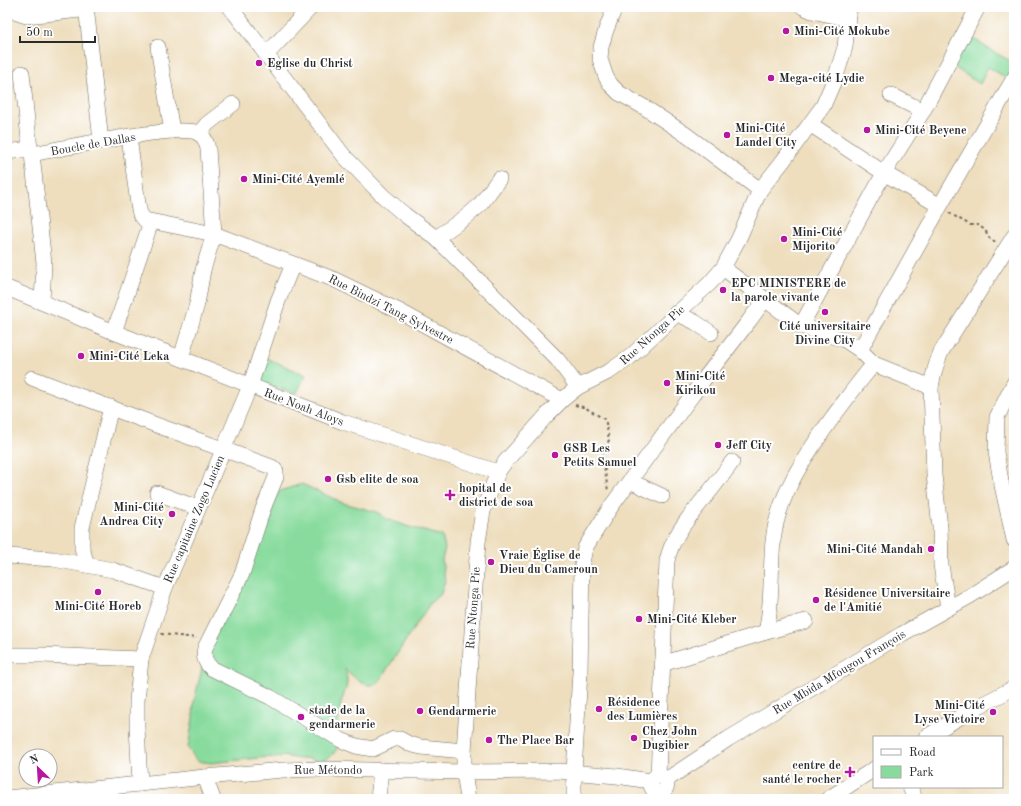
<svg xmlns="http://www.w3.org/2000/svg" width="1021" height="806" font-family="'Old Standard TT',serif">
<rect width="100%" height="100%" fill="#fff"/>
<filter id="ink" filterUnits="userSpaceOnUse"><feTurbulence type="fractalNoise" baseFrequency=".025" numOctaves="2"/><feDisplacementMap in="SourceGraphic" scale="8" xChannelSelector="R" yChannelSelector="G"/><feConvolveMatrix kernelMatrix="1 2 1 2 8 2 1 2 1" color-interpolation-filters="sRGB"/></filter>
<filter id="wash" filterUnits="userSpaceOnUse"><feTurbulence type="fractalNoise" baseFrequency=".012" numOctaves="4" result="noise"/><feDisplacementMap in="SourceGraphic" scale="16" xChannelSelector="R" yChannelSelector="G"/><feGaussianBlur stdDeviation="0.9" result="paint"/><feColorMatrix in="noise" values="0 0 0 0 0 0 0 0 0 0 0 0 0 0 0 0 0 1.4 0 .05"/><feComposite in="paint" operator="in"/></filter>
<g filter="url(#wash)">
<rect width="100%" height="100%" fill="#eedebe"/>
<g fill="#88db9d" stroke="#5a8364">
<path d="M 967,34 L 990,50 L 1014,63 L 1014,78 L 1012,81 L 988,67 L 980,84 L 949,64 Z"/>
<path d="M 266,358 L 306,375 L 296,394 L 261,382 Z"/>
<path d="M 302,484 L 343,503 L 377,512 L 387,519 L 409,527 L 442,536 L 445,548 L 442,560 L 445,581 L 441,594 L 431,602 L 378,683 C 364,690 355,677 345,669 C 351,688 342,692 340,709 C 338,722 337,735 337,749 L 332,755 L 325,760 L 317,761 L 308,758 L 300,759 L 283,756 L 275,758 L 268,757 L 211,763 L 197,761 L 188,748 L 193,718 L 194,701 L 205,657 L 273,500 L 280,491 Z"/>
</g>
</g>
<g filter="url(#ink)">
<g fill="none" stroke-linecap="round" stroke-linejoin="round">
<defs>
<g id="minor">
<path d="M 12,7 L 17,13 L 26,16 L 80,10 L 85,11 L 87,15 L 101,141"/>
<path d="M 230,7 L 344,156 L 383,196 L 405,215 L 436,238 L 557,359 L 578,387"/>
<path d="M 615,7 L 606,30 L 601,47 L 600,59 L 606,77 L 611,85 L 619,93 L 644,107 L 685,134 L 760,190"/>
<path d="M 803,7 L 812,11 L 849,19"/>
<path d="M 158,47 L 172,131"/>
<path d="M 266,55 L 311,7"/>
<path d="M 22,73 L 30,149 L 32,154"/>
<path d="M 891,95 L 923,111"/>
<path d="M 810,124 L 884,173 L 940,206"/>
<path d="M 199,134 L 207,124 L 233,104"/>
<path d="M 129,137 L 138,204 L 140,214 L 145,220 L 214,234 L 333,279 L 401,312 L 562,400"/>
<path d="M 7,152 L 30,149"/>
<path d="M 436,238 L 466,217 L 480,205 L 499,179"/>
<path d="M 723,268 L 801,326 L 845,340 L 860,350 L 874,364 L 931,387"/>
<path d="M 7,288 L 114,332 L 343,422 L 498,472"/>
<path d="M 42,302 L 44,263 L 32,154 C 59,149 180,123 199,133 C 205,137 207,144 208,149 L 214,234 L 203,270 L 197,304 L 181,358"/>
<path d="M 676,313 L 695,322 L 711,333"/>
<path d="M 801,326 L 884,173 L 923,111 L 978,7"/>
<path d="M 114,332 L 151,222"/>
<path d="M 860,350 L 940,206 L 1014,78"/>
<path d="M 32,378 L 159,426 L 272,467 L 276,471 L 276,477 L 263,509 L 242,574 L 205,648 C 203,657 205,662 211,668 L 270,697 L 341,740 L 356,746 L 373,749 L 394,739 L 400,739 L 409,744 L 421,747 L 464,751"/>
<path d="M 1014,383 L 997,417 L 996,452 L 1001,481 L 1014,540"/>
<path d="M 630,481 L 662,496"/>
<path d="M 157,493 L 198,508"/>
<path d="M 7,556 L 53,559 L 113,570 L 165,588"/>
<path d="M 87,565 L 82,548 L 82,528 L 111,407"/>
<path d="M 948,608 L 941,565 L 940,527 L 934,475 L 931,387 C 933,375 936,364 941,352 L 1014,236"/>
<path d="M 766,632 C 773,602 770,571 773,541 C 778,493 808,452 835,414 C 848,397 860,380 874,364"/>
<path d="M 7,655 L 42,655 L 141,659"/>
<path d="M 662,664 L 766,632 L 806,621"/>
<path d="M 926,737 L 977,707 L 1014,688"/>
<circle cx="659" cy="784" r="8"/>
<path d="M 658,776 L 667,561 C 672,536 690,516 706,496 C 715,485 724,473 732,462"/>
<path d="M 205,777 L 213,799"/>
<path d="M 666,780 L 728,739 L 902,634 L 970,596 L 1014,568"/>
<path d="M 140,784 L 137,727 L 137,701 L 141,659 L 165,588 L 250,386 L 278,301 L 293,264"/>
<path d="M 910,787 L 915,799"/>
<path d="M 7,798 L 205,777 L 283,770 L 321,769 L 464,772 L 558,771 L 617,776 L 650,781"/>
<path d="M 378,799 L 381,770"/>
<path d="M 468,799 L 464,772 L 464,751 L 478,542 L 483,511 L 498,472 L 505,462 L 547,415 L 562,400 L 578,387 L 610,371 L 630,357 L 710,283 L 723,268 L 739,238 L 760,190 L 783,161 L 823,106 L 836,76 L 845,47 L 849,7"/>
<path d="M 574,799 L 574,772 L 580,672 L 582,563 L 585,548 L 610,508 L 701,383 L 749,321 L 765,299"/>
<path d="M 828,799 L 874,769"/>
</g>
</defs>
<use href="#minor" stroke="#6f6a5e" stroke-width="16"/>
<g stroke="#6f6a5e" stroke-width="2" stroke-dasharray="3 3" stroke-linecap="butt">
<path d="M 949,213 L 970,225 L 978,225 L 985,230 L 990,239 L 996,242"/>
<path d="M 575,405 L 586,408 L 604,419 L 606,423 L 609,440 L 604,451 L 603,459 L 608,491"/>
<path d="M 161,634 L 197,638"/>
</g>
<use href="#minor" stroke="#fff" stroke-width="15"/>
</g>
</g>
<g fill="#b5179e" stroke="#fff" stroke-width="1.5">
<circle cx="786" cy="31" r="4"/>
<circle cx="259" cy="63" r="4"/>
<circle cx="771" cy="78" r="4"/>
<circle cx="867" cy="130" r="4"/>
<circle cx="727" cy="135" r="4"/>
<circle cx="244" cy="179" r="4"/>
<circle cx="784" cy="239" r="4"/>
<circle cx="723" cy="290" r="4"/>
<circle cx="825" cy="312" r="4"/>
<circle cx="81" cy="356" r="4"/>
<circle cx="667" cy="383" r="4"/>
<circle cx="718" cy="445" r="4"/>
<circle cx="555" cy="455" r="4"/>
<circle cx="328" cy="479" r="4"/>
<path d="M448 489h4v4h4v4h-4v4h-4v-4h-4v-4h4z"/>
<circle cx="172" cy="514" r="4"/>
<circle cx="931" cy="549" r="4"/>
<circle cx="491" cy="562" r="4"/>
<circle cx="98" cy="592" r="4"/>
<circle cx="816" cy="600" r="4"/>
<circle cx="639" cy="619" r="4"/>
<circle cx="599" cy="709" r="4"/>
<circle cx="420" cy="711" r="4"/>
<circle cx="993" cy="712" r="4"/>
<circle cx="301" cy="717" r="4"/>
<circle cx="634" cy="738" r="4"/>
<circle cx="489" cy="740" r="4"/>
<path d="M848 766h4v4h4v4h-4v4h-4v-4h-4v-4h4z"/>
</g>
<g text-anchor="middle" stroke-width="4" stroke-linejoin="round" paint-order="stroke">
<g font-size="12" font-weight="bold" fill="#2b2b2b" stroke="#fff" text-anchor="start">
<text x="794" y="35">Mini-Cité Mokube</text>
<text x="267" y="67">Eglise du Christ</text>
<text x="779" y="82">Mega-cité Lydie</text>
<text x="735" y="132">Mini-Cité<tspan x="735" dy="14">Landel City</tspan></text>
<text x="875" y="134">Mini-Cité Beyene</text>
<text x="252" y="183">Mini-Cité Ayemlé</text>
<text x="792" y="236">Mini-Cité<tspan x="792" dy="14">Mijorito</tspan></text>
<text x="731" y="287">EPC MINISTERE de<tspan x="731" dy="14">la parole vivante</tspan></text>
<text x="825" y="330" text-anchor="middle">Cité universitaire<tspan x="825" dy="14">Divine City</tspan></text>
<text x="89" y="360">Mini-Cité Leka</text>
<text x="675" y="380">Mini-Cité<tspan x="675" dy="14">Kirikou</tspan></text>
<text x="726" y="449">Jeff City</text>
<text x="563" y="452">GSB Les<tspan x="563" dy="14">Petits Samuel</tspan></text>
<text x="336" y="483">Gsb elite de soa</text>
<text x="459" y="492">hopital de<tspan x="459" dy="14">district de soa</tspan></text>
<text x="164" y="511" text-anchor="end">Mini-Cité<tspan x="164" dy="14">Andrea City</tspan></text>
<text x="923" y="553" text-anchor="end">Mini-Cité Mandah</text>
<text x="499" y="559">Vraie Église de<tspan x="499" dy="14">Dieu du Cameroun</tspan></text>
<text x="824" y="597">Résidence Universitaire<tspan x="824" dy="14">de l'Amitié</tspan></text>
<text x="98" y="610" text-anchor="middle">Mini-Cité Horeb</text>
<text x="647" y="623">Mini-Cité Kleber</text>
<text x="607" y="706">Résidence<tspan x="607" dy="14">des Lumières</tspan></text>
<text x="985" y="709" text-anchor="end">Mini-Cité<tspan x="985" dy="14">Lyse Victoire</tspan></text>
<text x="309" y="714">stade de la<tspan x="309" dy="14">gendarmerie</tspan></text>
<text x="428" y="715">Gendarmerie</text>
<text x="642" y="735">Chez John<tspan x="642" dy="14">Dugibier</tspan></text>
<text x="497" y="744">The Place Bar</text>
<text x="841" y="769" text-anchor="end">centre de<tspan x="841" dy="14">santé le rocher</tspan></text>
</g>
<g font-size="12" fill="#2b2b2b" stroke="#fff">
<text transform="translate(93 144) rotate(-10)" y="4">Boucle de Dallas</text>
<text transform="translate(391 309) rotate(27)" y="4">Rue Bindzi Tang Sylvestre</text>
<text transform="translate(652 335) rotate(-42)" y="4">Rue Ntonga Pie</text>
<text transform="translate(304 407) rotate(21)" y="4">Rue Noah Aloys</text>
<text transform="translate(194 519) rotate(-67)" y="4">Rue capitaine Zogo Lucien</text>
<text transform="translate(473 608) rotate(-86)" y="4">Rue Ntonga Pie</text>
<text transform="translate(839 672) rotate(-31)" y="4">Rue Mbida Mfougou François</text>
<text x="328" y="774">Rue Métondo</text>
</g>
</g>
<rect width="1021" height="806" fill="none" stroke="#fff" stroke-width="24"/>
<rect x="873" y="736" width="130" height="52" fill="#ffffff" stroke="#aaaaaa"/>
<rect x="881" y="749" width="20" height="6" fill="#ffffff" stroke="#aaaaaa"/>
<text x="909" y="756" font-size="12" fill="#2b2b2b">Road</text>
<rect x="881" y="766" width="20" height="12" fill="#88db9d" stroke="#aaaaaa"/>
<text x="909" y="776" font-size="12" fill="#2b2b2b">Park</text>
<g transform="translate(38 768) rotate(335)"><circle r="19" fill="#ffffff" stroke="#aaaaaa"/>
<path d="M0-3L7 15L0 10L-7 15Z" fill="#b5179e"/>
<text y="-6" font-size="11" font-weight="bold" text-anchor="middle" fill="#2b2b2b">N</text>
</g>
<path d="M20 36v6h75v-6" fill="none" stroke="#2b2b2b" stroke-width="2"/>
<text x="26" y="36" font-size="12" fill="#2b2b2b" stroke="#ffffff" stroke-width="3" paint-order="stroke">50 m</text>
</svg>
